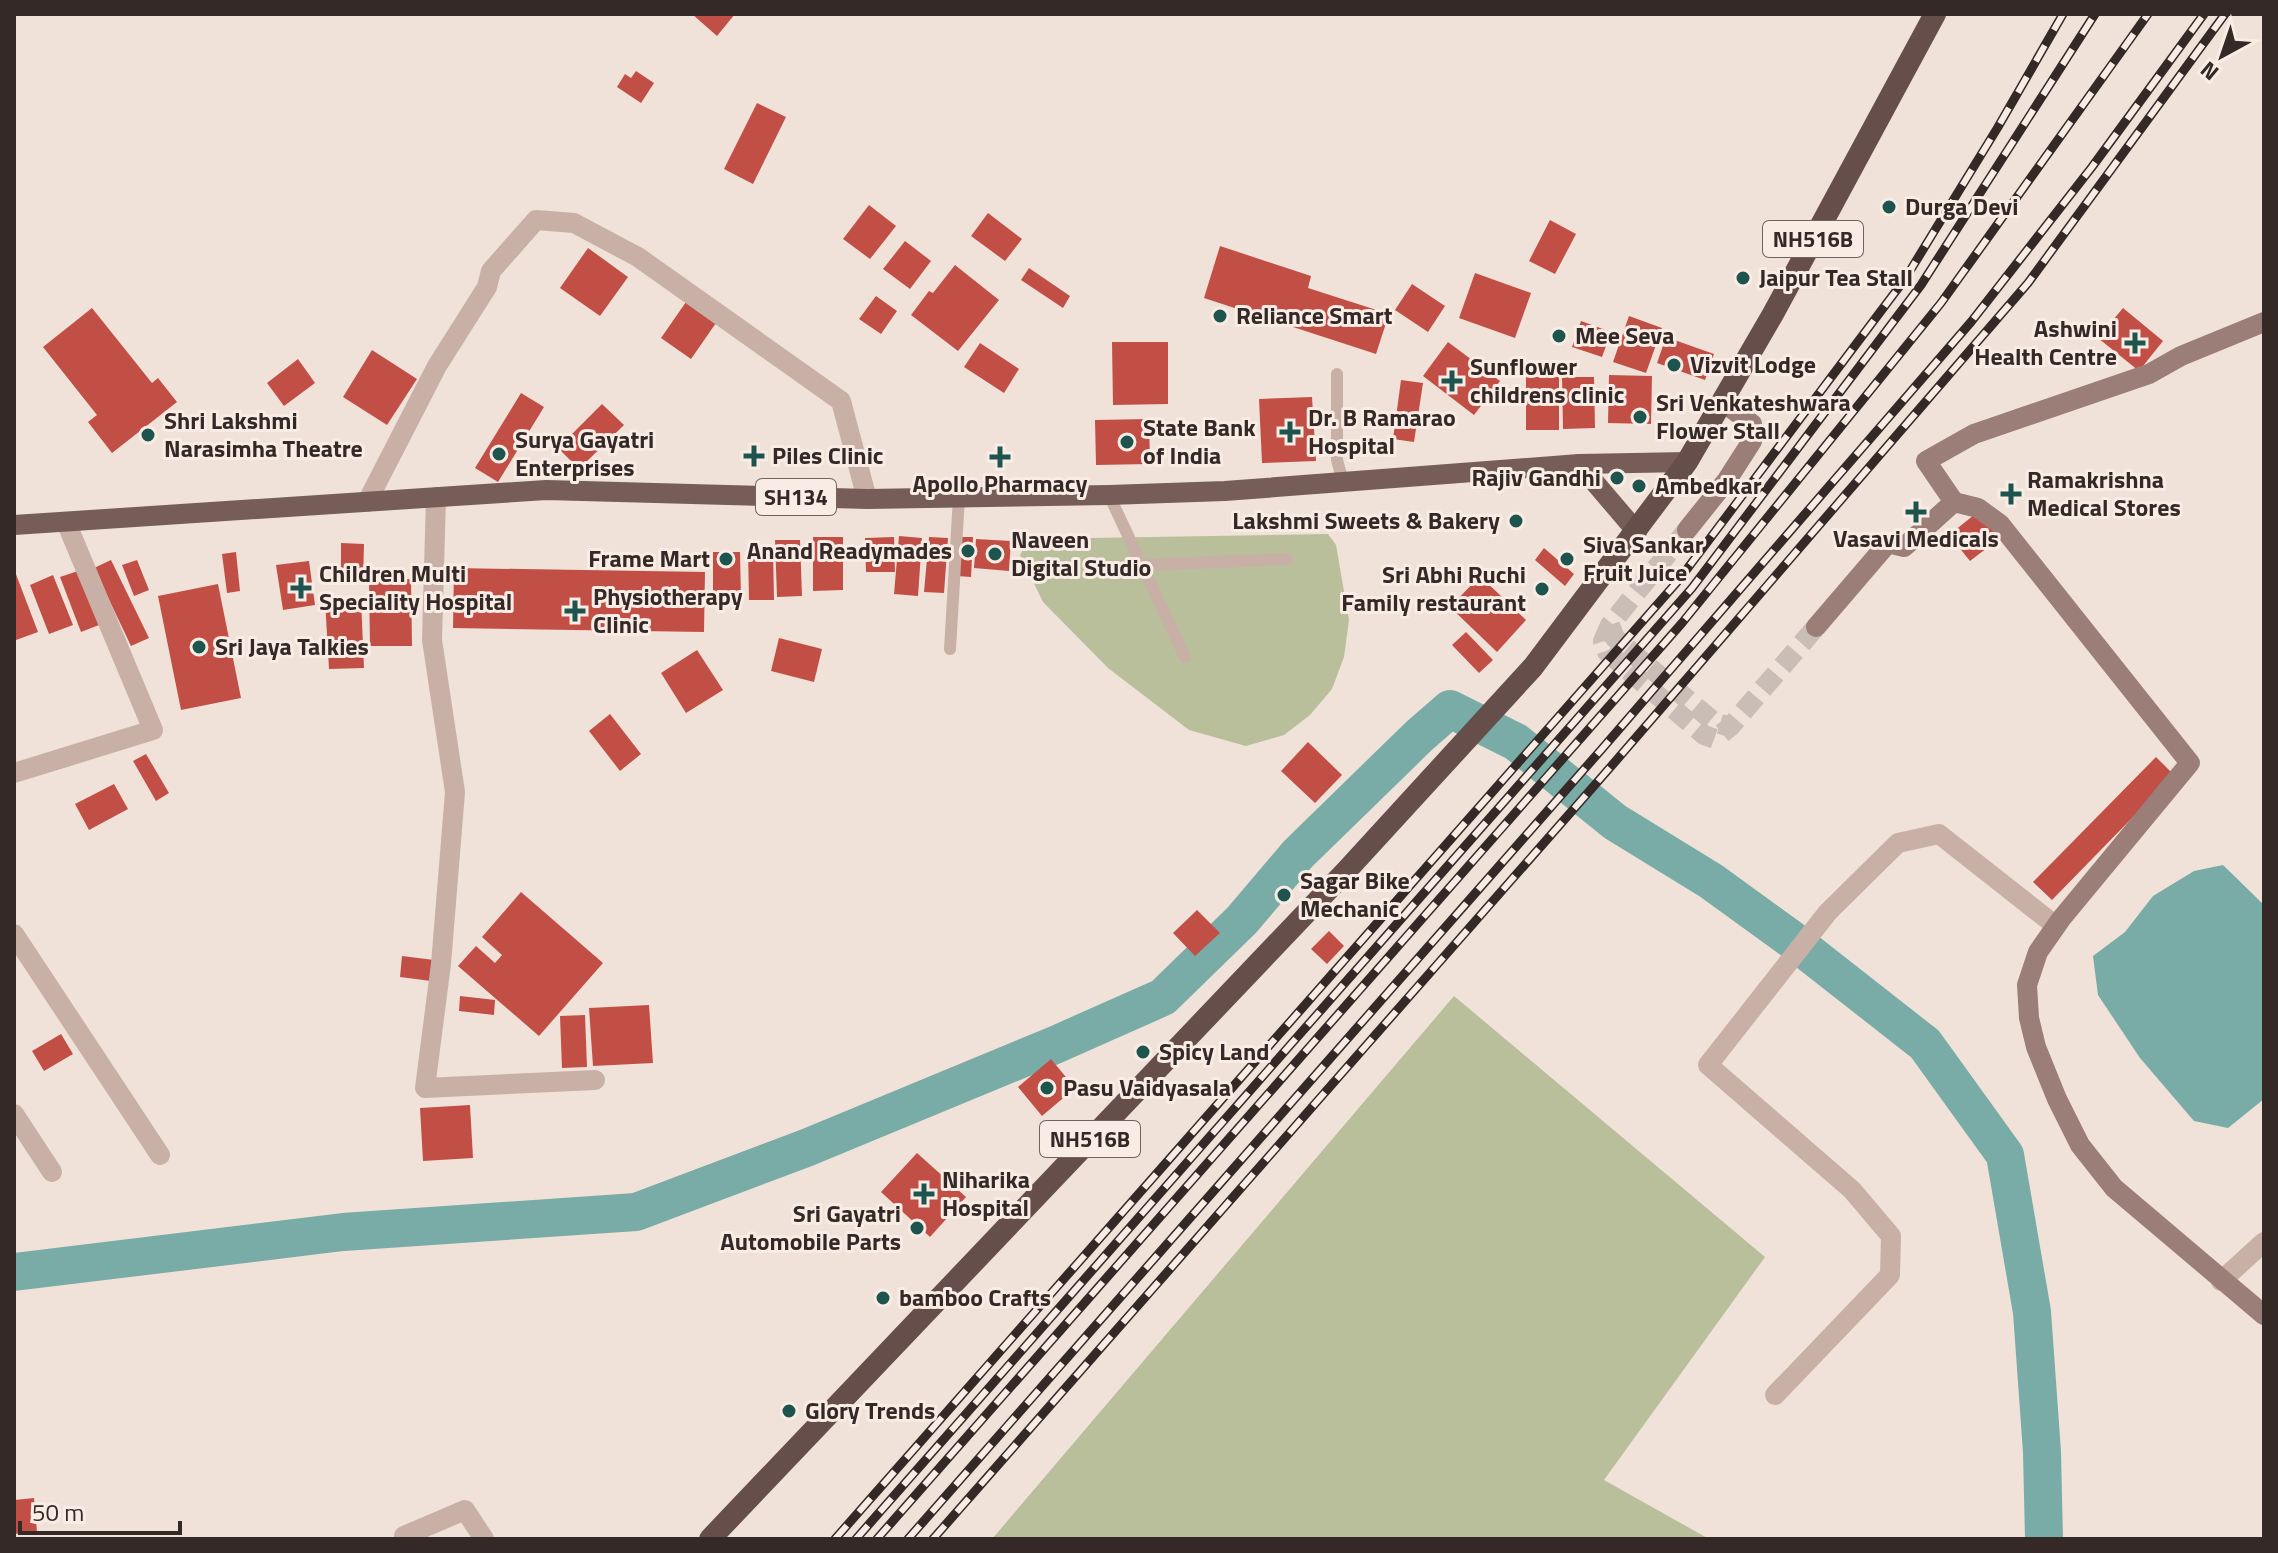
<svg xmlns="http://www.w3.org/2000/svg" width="2278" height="1553" font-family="'Titillium Web',sans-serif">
<rect width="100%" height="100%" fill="#f0e2d9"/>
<g fill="#b9bf9a">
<path d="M 1328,534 L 1336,545 L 1349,620 L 1344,657 L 1332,689 L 1310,715 L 1284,735 L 1246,746 L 1189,730 L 1108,668 L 1043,602 L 1020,555 L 1029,539 Z"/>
<path d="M 1454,996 L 1765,1257 L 1604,1480 L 1709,1539 L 992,1539 Z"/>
</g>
<path fill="#79aca6" d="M 2223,865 L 2264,905 L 2264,1099 L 2228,1128 L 2194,1121 L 2140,1058 L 2098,995 L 2093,956 L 2125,932 L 2153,896 L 2194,871 Z"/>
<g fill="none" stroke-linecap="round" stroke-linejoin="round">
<path stroke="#79aca6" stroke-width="38" d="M 14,1272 L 343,1232 L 636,1212 L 806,1148 L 1055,1045 L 1163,997 L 1242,920 L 1298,854 L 1419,736 L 1450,709 L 1516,742 L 1615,822 L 1711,881 L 1791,939 L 1925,1044 L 2005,1155 L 2032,1312 L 2042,1452 L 2044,1539"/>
</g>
<g fill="#c24f46">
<path d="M 692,14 L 735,14 L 717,36 Z"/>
<path d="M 636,71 L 654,83 L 641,103 L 617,87 L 625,74 L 631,78 Z"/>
<path d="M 757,103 L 786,117 L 753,184 L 724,169 Z"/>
<path d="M 869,205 L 896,226 L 870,259 L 843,239 Z"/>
<path d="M 988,213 L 1022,239 L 1005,261 L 971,236 Z"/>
<path d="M 1550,220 L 1576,234 L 1555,274 L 1529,261 Z"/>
<path d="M 905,241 L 931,261 L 910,289 L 883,269 Z"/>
<path d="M 1220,246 L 1311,276 L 1308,288 L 1389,314 L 1376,354 L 1204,298 Z"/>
<path d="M 588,248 L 628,277 L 600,316 L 560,288 Z"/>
<path d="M 955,265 L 999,300 L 958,351 L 911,315 L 929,291 L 933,293 Z"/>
<path d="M 1029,268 L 1070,296 L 1063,308 L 1021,280 Z"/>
<path d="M 1475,273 L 1531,293 L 1515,338 L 1459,318 Z"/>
<path d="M 1412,284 L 1445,306 L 1428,332 L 1395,310 Z"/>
<path d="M 876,296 L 897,311 L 881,334 L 859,319 Z"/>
<path d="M 686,302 L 716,323 L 691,359 L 661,338 Z"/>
<path d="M 92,308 L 152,383 L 158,378 L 177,402 L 112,453 L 88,422 L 97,415 L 43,347 Z"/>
<path d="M 2123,308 L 2163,341 L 2139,371 L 2098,338 Z"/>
<path d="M 1629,316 L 1662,328 L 1646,373 L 1613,362 Z"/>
<path d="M 1581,321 L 1611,332 L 1602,357 L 1572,347 Z"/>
<path d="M 1666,337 L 1714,354 L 1705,380 L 1657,363 Z"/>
<path d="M 1112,342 L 1168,342 L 1168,404 L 1113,405 Z"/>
<path d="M 1448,342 L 1500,381 L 1474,415 L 1423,376 Z"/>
<path d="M 980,343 L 1019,369 L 1004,393 L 964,367 Z"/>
<path d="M 372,350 L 417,379 L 387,425 L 343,397 Z"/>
<path d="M 298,359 L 315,383 L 284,406 L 267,383 Z"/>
<path d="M 1609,375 L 1652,376 L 1651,424 L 1608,423 Z"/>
<rect x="1526" y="377" width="33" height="53"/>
<path d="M 1562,377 L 1594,377 L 1595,428 L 1563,429 Z"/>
<path d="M 1401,380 L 1423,383 L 1414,442 L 1393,439 Z"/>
<path d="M 521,393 L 544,407 L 498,482 L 475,468 Z"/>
<path d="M 1312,397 L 1316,461 L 1262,463 L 1259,399 Z"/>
<path d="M 602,404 L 624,425 L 579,469 L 558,448 Z"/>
<path d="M 1149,419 L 1150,464 L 1096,465 L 1095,420 Z"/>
<path d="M 1979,511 L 2000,538 L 1970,561 L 1949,535 Z"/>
<path d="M 899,536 L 922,538 L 918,596 L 894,594 Z"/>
<path d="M 813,537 L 843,537 L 843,590 L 813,591 Z"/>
<path d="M 894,537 L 895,572 L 866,572 L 865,538 Z"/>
<path d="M 929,537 L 948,538 L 944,593 L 924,592 Z"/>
<path d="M 959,537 L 973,537 L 971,577 L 957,576 Z"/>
<path d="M 976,539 L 1011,541 L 1009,571 L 974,568 Z"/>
<path d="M 775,540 L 800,540 L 802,596 L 777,597 Z"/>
<path d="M 341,543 L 364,544 L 363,583 L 341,582 Z"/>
<path d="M 1544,548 L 1574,574 L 1565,586 L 1535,560 Z"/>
<path d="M 748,549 L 773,549 L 774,600 L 749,600 Z"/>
<path d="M 236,552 L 240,591 L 227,593 L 222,554 Z"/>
<path d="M 713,552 L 740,552 L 741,599 L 713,599 Z"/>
<path d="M 111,560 L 149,638 L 131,646 L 94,568 Z"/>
<path d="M 137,560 L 149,590 L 134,596 L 122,565 Z"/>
<path d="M 309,561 L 315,605 L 283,610 L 276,565 Z"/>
<path d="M 454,568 L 705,572 L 704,632 L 453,628 Z"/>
<path d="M 14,569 L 38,632 L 16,640 L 14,635 Z"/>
<path d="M 78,571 L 99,625 L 81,632 L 60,577 Z"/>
<path d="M 53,575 L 73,625 L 49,634 L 30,585 Z"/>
<path d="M 1480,576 L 1526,620 L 1497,652 L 1450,607 Z"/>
<path d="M 411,579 L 412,646 L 370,646 L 369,580 Z"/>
<path d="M 218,584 L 241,698 L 181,710 L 158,596 Z"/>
<path d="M 361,599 L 364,668 L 329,669 L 325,600 Z"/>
<path d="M 1466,632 L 1493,660 L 1479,673 L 1452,645 Z"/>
<path d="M 779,638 L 822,649 L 814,682 L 771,671 Z"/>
<path d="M 697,650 L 723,690 L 686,713 L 661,673 Z"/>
<path d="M 610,714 L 641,754 L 620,771 L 589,731 Z"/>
<path d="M 1308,742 L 1342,775 L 1315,803 L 1281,771 Z"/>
<path d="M 146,754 L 169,793 L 156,801 L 133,761 Z"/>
<path d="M 2156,757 L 2174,775 L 2052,900 L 2033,882 Z"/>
<path d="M 114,784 L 128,809 L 89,830 L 75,804 Z"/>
<path d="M 521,892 L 603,963 L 539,1036 L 458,966 L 476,946 L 495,963 L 502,955 L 482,937 Z"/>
<path d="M 1197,910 L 1220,933 L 1195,956 L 1173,933 Z"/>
<path d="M 1329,931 L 1344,946 L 1327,964 L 1311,949 Z"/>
<path d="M 402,956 L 434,960 L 431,981 L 400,977 Z"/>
<path d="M 460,996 L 495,1000 L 494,1015 L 459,1011 Z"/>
<path d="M 649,1005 L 653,1063 L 593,1066 L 589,1008 Z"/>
<path d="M 585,1015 L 587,1067 L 562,1068 L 560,1016 Z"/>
<path d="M 61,1034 L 73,1054 L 44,1071 L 32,1051 Z"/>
<path d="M 1051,1059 L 1075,1088 L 1042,1116 L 1018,1087 Z"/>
<path d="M 470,1105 L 473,1158 L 423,1161 L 420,1108 Z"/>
<path d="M 917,1153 L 966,1197 L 930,1237 L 881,1192 Z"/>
<path d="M 34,1498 L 37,1532 L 14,1534 L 14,1500 Z"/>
</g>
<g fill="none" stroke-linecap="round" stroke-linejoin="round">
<g stroke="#cabdb5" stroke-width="20" stroke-dasharray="20 10" stroke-linecap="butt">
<path d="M 1687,530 L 1610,625 L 1603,641 L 1607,652 L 1704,735 L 1715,739 L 1730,727 L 1816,627"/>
<path d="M 1610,625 L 1615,638 L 1714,722 L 1730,727"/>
</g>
<g stroke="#c8b0a6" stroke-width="12">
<path d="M 1337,374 L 1337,460 L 1343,482"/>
<path d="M 1109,495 L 1185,657"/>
<path d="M 1143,565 L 1287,559"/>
<path d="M 950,649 L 959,497"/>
</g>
<g stroke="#c8b0a6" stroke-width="20">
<path d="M 436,497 L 432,640 L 455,792 L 441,964 L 425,1088 L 595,1080"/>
<path d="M 367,502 L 437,366 L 487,287 L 491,271 L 536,220 L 574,223 L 638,257 L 841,401 L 867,499"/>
<path d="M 14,773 L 153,730 L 66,522"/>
<path d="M 14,934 L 160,1155"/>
<path d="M 14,1114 L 52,1172"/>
<path d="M 2221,1281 L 2264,1242"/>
<path d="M 1775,1395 L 1890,1275 L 1891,1236 L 1852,1190 L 1708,1065 L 1828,912 L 1898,843 L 1939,834 L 2056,926"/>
<path d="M 404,1536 L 465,1510 L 484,1539"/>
</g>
<g stroke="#9b7e78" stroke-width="20">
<path d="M 2264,322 L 2181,356 L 2149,374 L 1974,434 L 1926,461 L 1954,502 L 1978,508 L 2000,524 L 2190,763 L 2061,919 L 2038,952 L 2027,985 L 2029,1018 L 2036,1047 L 2057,1099 L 2080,1145 L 2114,1188 L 2264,1315"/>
<path d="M 1687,530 L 1727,480 L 1752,441 L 1752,424 L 1723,402"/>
<path d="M 1816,627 L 1888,543 L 1904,547 L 1954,502"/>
</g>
<g stroke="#765d58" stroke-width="20">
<path d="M 1579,464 L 1637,532"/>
<path d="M 14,525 L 546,490 L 867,499 L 1109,495 L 1225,491 L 1579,464 L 1687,462"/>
</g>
<path stroke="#664f4b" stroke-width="22" d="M 710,1539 L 1347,870 L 1533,667 L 1687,462 L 1773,314 L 1935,14"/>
<defs>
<g id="rail">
<path d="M 835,1539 L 1678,581 L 1905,279 L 1998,127 L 2063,14"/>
<path d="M 856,1539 L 1692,588 L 1921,285 L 2095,14"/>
<path d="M 877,1539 L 1682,623 L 1941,303 L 2148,14"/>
<path d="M 908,1539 L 1601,750 L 1971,322 L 2092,167 L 2204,14"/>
<path d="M 933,1539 L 1614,763 L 2028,283 L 2225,14"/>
</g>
</defs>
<use href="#rail" stroke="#342927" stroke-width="9"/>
<use href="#rail" stroke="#f8ece5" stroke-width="6" stroke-dasharray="18" stroke-linecap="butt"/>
</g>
<g fill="#1e544e" stroke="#f8ece5" stroke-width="3">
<circle cx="1889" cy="207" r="8"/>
<circle cx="1743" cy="278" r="8"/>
<circle cx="1220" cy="316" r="8"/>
<circle cx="1559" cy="336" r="8"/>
<path d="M2131 331h8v8h8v8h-8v8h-8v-8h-8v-8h8z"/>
<circle cx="1674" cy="365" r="8"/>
<path d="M1448 369h8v8h8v8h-8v8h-8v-8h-8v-8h8z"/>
<circle cx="1640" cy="417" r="8"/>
<path d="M1286 420h8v8h8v8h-8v8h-8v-8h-8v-8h8z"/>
<circle cx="148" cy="435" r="8"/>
<circle cx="1127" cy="442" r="8"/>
<circle cx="499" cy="454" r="8"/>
<path d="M750 444h8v8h8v8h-8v8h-8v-8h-8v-8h8z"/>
<path d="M996 445h8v8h8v8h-8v8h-8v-8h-8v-8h8z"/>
<circle cx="1617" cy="478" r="8"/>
<circle cx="1639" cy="486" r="8"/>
<path d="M2007 482h8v8h8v8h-8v8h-8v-8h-8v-8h8z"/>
<path d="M1912 500h8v8h8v8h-8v8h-8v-8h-8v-8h8z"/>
<circle cx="1516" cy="521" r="8"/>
<circle cx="968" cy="551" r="8"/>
<circle cx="995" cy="554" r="8"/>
<circle cx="726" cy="559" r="8"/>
<circle cx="1567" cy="559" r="8"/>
<path d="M297 576h8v8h8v8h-8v8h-8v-8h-8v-8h8z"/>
<circle cx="1542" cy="589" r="8"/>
<path d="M571 599h8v8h8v8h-8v8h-8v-8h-8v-8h8z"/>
<circle cx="199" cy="647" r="8"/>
<circle cx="1284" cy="895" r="8"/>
<circle cx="1143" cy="1052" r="8"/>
<circle cx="1047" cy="1088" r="8"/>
<path d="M920 1182h8v8h8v8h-8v8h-8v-8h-8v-8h8z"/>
<circle cx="917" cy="1228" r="8"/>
<circle cx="883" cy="1298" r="8"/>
<circle cx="789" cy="1411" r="8"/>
</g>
<g text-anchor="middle" stroke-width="6" stroke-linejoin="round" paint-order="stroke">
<g fill="#f8ece5" stroke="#6f6460" stroke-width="2">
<rect x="1763" y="221" width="100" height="36" rx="6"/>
<rect x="756" y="479" width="80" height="36" rx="6"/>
<rect x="1040" y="1121" width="100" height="36" rx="6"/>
</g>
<g font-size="22" font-weight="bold" fill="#342927">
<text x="1813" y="247">NH516B</text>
<text x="796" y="505">SH134</text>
<text x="1090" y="1147">NH516B</text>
</g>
<g font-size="24" font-weight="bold" fill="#342927" stroke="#f8ece5" text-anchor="start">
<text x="1905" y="215">Durga Devi</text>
<text x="1759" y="286">Jaipur Tea Stall</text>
<text x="1236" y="324">Reliance Smart</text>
<text x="2117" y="337" text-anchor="end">Ashwini<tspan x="2117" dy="28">Health Centre</tspan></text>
<text x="1575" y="344">Mee Seva</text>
<text x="1690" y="373">Vizvit Lodge</text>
<text x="1470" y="375">Sunflower<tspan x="1470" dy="28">childrens clinic</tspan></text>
<text x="1656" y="411">Sri Venkateshwara<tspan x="1656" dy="28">Flower Stall</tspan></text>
<text x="1308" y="426">Dr. B Ramarao<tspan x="1308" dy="28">Hospital</tspan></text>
<text x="164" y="429">Shri Lakshmi<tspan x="164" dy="28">Narasimha Theatre</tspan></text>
<text x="1143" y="436">State Bank<tspan x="1143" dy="28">of India</tspan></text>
<text x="515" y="448">Surya Gayatri<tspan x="515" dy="28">Enterprises</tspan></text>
<text x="772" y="464">Piles Clinic</text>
<text x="1601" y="486" text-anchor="end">Rajiv Gandhi</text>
<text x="2027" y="488">Ramakrishna<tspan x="2027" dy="28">Medical Stores</tspan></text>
<text x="1000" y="492" text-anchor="middle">Apollo Pharmacy</text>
<text x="1655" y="494">Ambedkar</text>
<text x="1500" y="529" text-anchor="end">Lakshmi Sweets &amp; Bakery</text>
<text x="1916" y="547" text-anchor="middle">Vasavi Medicals</text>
<text x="1011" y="548">Naveen<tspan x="1011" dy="28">Digital Studio</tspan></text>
<text x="1583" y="553">Siva Sankar<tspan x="1583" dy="28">Fruit Juice</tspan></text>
<text x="952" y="559" text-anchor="end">Anand Readymades</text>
<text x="710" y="567" text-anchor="end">Frame Mart</text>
<text x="319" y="582">Children Multi<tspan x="319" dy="28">Speciality Hospital</tspan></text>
<text x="1526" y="583" text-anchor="end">Sri Abhi Ruchi<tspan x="1526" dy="28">Family restaurant</tspan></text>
<text x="593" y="605">Physiotherapy<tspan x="593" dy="28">Clinic</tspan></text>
<text x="215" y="655">Sri Jaya Talkies</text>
<text x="1300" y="889">Sagar Bike<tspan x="1300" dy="28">Mechanic</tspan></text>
<text x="1159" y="1060">Spicy Land</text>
<text x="1063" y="1096">Pasu Vaidyasala</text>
<text x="942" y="1188">Niharika<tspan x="942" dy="28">Hospital</tspan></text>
<text x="901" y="1222" text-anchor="end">Sri Gayatri<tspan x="901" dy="28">Automobile Parts</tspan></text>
<text x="899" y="1306">bamboo Crafts</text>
<text x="805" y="1419">Glory Trends</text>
</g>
</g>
<rect width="2278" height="1553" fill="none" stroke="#342927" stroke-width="32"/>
<g transform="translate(2222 56) rotate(220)" stroke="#f8ece5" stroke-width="6" paint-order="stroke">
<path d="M0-6L14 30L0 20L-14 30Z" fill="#342927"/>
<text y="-12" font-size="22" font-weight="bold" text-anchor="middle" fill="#342927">N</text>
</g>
<path d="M20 1521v12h160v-12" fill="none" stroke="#342927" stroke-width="4"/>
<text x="32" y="1521" font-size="24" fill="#342927" stroke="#f8ece5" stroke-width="6" paint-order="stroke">50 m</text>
</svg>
